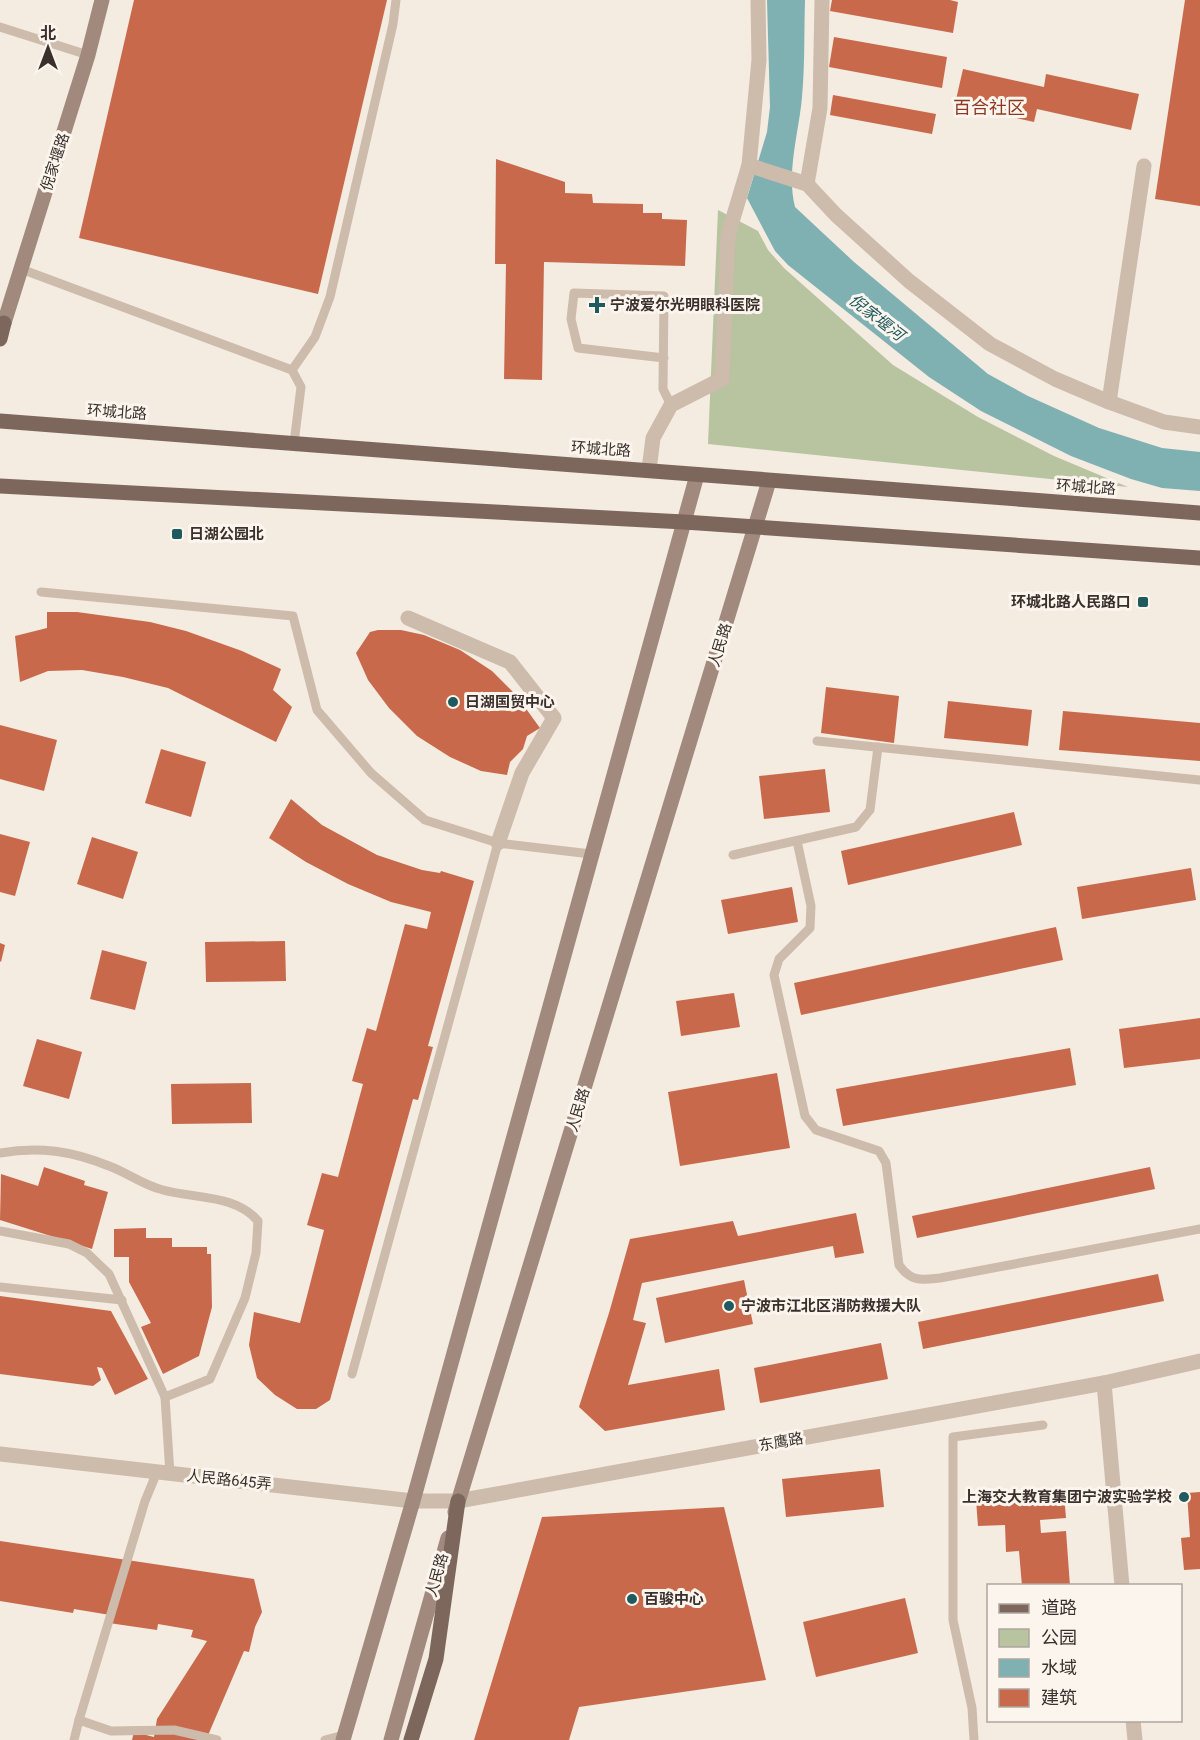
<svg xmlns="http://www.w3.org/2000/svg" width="1200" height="1740" font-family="Roboto,'Noto Sans SC',sans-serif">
<rect width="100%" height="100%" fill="#f4ebe1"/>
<path fill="#b8c4a0" d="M 718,210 L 758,231 L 768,250 L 784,268 L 893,365 L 978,417 L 1054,456 L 1128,487 L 708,444 Z"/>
<path fill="#7fb0b2" d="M 767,0 L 805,0 C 804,32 805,65 802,97 C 799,132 786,172 795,207 L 854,262 L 988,374 L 1028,396 L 1099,428 L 1162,448 L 1200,452 L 1200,491 L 1162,488 L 1131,479 L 1071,456 L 981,411 L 929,377 L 788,265 L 775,251 L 747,198 L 767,132 L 770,107 Z"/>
<g fill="#c8694b">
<path d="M 134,0 L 387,0 L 318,294 L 79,238 Z"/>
<path d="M 832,0 L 950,0 L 958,2 L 953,33 L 830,11 Z"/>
<path d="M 1185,0 L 1200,0 L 1200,206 L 1155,199 Z"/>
<path d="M 834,37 L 947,57 L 942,88 L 829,67 Z"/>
<path d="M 963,69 L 1044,87 L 1046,74 L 1139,94 L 1131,130 L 1037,109 L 1034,122 L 955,104 Z"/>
<path d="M 833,95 L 936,114 L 932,134 L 830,115 Z"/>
<path d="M 496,159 L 565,182 L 565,193 L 592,194 L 593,203 L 643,204 L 643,213 L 662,213 L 662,219 L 687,220 L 685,266 L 544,262 L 542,380 L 504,379 L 506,264 L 495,264 Z"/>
<path d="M 47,612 L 77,612 L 150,622 L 186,631 L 242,651 L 281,669 L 273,690 L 292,707 L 276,742 L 168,688 L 123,677 L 82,670 L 48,671 L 20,682 L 15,636 L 47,628 Z"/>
<path d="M 378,630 L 401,630 L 424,635 L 460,650 L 492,671 L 516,695 L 540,728 L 527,736 L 523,749 L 510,762 L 507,775 L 481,771 L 450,757 L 417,736 L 389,708 L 368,680 L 356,653 L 370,632 Z"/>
<path d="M 826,687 L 899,696 L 894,743 L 821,733 Z"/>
<path d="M 948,701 L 1032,710 L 1028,746 L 944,738 Z"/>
<path d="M 1063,711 L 1200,723 L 1200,761 L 1059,750 Z"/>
<path d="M 0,725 L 57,740 L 44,791 L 0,779 Z"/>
<path d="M 161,749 L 206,762 L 191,817 L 145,803 Z"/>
<path d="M 825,769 L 830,812 L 764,819 L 759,776 Z"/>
<path d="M 291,799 L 322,825 L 377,855 L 422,870 L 440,873 L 441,871 L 474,881 L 428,1046 L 433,1047 L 418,1100 L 413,1099 L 330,1400 L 316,1409 L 297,1409 L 275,1395 L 257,1378 L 249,1345 L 254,1312 L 300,1323 L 324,1230 L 307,1225 L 322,1173 L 338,1177 L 363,1084 L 352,1081 L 367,1028 L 376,1031 L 405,924 L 427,929 L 431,912 L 391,902 L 348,884 L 306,862 L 269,838 Z"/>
<path d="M 1014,812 L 1022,845 L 848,885 L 841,851 Z"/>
<path d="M 0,834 L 30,842 L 15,896 L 0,892 Z"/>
<path d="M 92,837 L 138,852 L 123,899 L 77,884 Z"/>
<path d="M 1191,868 L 1196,900 L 1082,919 L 1077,887 Z"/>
<path d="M 792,887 L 798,922 L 728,934 L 721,900 Z"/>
<path d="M 1056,927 L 1063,960 L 801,1015 L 794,983 Z"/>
<path d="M 285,941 L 286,981 L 206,982 L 205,942 Z"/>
<path d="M 0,943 L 5,945 L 1,962 L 0,961 Z"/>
<path d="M 102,950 L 147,962 L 135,1010 L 90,999 Z"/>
<path d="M 734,993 L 740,1027 L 681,1036 L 676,1001 Z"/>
<path d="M 1200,1018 L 1200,1059 L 1124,1068 L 1119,1029 Z"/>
<path d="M 37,1039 L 82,1052 L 69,1099 L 23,1086 Z"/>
<path d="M 1070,1048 L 1076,1085 L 843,1126 L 836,1089 Z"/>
<path d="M 777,1073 L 790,1148 L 680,1166 L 668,1092 Z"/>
<path d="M 251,1083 L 252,1123 L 172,1124 L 171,1084 Z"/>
<path d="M 44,1167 L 85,1181 L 84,1185 L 108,1192 L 92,1249 L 0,1220 L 1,1174 L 38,1186 Z"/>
<path d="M 1150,1167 L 1155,1189 L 917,1238 L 912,1216 Z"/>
<path d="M 856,1213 L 864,1253 L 835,1258 L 833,1246 L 642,1283 L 633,1320 L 646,1323 L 628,1385 L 719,1369 L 725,1410 L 605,1431 L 579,1407 L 609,1313 L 630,1239 L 733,1221 L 738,1236 Z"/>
<path d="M 146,1228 L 146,1238 L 172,1238 L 172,1247 L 207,1247 L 207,1254 L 211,1254 L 212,1307 L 199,1356 L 163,1374 L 141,1327 L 151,1323 L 129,1282 L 129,1257 L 114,1257 L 114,1229 Z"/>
<path d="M 1158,1274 L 1164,1301 L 923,1349 L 918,1322 Z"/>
<path d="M 744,1280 L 753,1324 L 665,1343 L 656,1298 Z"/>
<path d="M 0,1296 L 111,1311 L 148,1379 L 115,1395 L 102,1368 L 97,1367 L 101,1380 L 93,1386 L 0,1374 Z"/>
<path d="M 881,1343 L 888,1379 L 760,1403 L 754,1368 Z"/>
<path d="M 880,1469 L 884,1507 L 786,1517 L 782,1479 Z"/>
<path d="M 1200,1492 L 1200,1569 L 1184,1570 L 1181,1538 L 1190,1537 L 1187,1493 Z"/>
<path d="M 1064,1494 L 1066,1518 L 1040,1520 L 1041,1533 L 1066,1531 L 1070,1586 L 1022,1586 L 1019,1551 L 1006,1552 L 1005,1525 L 978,1526 L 976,1500 Z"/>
<path d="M 724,1507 L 766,1680 L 579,1707 L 569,1740 L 474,1740 L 542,1517 Z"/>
<path d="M 0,1541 L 254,1579 L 262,1612 L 255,1627 L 249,1652 L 244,1651 L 206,1740 L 132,1740 L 134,1732 L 154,1737 L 157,1719 L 207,1641 L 191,1637 L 193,1630 L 158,1624 L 157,1630 L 109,1623 L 110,1615 L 74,1609 L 73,1613 L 0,1601 Z"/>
<path d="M 905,1598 L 918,1653 L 816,1677 L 803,1622 Z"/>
</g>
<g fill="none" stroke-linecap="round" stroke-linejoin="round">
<g stroke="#cdbbac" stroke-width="9">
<path d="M 0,27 L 88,55"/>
<path d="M 21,269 L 292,370 L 301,387 L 294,443"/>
<path d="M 664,358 L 578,348 L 571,319 L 574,293 L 664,296 L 663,389 L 671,405"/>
<path d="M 292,370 L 315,337 L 330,297 L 393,24 L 396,0"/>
<path d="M 41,592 L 293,616 L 317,710 L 371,773 L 425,820 L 498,843 L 591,854"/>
<path d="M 817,741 L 1200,780"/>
<path d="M 797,841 L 811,906 L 810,928 L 779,959 L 774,975 L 805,1116 L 816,1130 L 879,1151 L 886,1163 L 899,1265 C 911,1282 921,1280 940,1278 L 1200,1229"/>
<path d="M 733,855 L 856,827 L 870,810 L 878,747"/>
<path d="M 0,1153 C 39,1146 72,1151 109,1166 C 128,1173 143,1185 163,1190 C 195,1199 235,1194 258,1221 L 256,1253 L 245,1298 L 210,1379 L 165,1397 L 170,1474"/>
<path d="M 0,1231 L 69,1244 L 87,1253 L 109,1274 L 165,1397"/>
<path d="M 0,1287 L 122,1300"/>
<path d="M 352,1374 L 498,843"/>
<path d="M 79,1720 L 145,1501 L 157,1472"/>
<path d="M 74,1740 L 79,1720 L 111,1731 L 174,1730 L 217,1740"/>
<path d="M 325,1740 L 344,1735"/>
<path d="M 974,1740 L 972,1708 L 953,1620 L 953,1437 L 1043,1425"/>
</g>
<g stroke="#cdbbac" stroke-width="15">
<path d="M 751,166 L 807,184 L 836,215 L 909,281 L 990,344 L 1055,379 L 1109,402 L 1164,422 L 1200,427"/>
<path d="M 807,184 L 820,108 L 822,0"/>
<path d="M 1109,402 L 1144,166"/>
<path d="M 649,470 L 653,438 L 671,405 L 722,379 L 728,235 L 749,165 L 759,60 L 758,0"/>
<path d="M 408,618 L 510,662 L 554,718 L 522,773 L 498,843"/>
</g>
<g stroke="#cdbbac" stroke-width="15">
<path d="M 749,165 L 751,166"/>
<path d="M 1104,1383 L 1122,1586"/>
<path d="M 0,1454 L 413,1501 L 458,1501 L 1104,1383 L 1200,1361"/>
<path d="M 1133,1720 L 1135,1740"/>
</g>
<g stroke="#a18a7d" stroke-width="15">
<path d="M 4,323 L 88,55 L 102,0"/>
<path d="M 455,1512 L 769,481"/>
<path d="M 343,1740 L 413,1501 L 697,475"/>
<path d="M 391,1740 L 448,1538"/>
</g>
<g stroke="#7d675c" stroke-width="15">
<path d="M 0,339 L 4,323"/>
<path d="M 0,421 L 1200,513"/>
<path d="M 0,486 L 684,522 L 1200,558"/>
<path d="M 411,1740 L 436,1659 L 458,1501"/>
</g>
</g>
<g fill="#1f5a5e" stroke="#fbf5ee" stroke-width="2">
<path d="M594 296h6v6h6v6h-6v6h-6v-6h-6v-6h6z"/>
<rect x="171" y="528" width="12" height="12" rx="3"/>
<rect x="1137" y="596" width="12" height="12" rx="3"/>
<circle cx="453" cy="702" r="6"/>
<circle cx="729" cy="1306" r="6"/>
<circle cx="1184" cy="1497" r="6"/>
<circle cx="632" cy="1599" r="6"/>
</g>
<g text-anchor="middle" stroke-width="6" stroke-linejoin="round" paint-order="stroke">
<g font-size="15" fill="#3b302b" stroke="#fbf5ee">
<text transform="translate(55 162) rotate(-72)" y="5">倪家堰路</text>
<text transform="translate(117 412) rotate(4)" y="5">环城北路</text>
<text transform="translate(601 449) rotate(4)" y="5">环城北路</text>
<text transform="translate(1086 487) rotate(4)" y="5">环城北路</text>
<text transform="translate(720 645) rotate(-73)" y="5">人民路</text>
<text transform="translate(578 1110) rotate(-73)" y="5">人民路</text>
<text transform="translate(781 1442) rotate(-10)" y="5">东鹰路</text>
<text transform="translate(229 1480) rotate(6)" y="5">人民路645弄</text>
<text transform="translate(437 1575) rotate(-74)" y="5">人民路</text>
</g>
<g font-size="15" font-weight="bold" fill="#3b302b" stroke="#fbf5ee" text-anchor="start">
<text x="610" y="310">宁波爱尔光明眼科医院</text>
<text x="189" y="539">日湖公园北</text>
<text x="1131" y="607" text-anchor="end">环城北路人民路口</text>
<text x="465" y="707">日湖国贸中心</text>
<text x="741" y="1311">宁波市江北区消防救援大队</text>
<text x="1172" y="1502" text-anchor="end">上海交大教育集团宁波实验学校</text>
<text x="644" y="1604">百骏中心</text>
</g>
<g font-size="16" font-style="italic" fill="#1f5a5e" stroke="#fbf5ee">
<text transform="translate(877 317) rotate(38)" y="6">倪家堰河</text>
</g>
<g font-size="18" fill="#8c3b22" stroke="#fbf5ee">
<text x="989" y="114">百合社区</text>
</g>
</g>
<rect x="987" y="1584" width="195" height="138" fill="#fbf5ee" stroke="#aea6a0" stroke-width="1.5"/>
<rect x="999" y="1604" width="30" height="9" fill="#7d675c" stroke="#aea6a0" stroke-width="1.5"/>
<text x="1041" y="1614" font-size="18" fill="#3b302b">道路</text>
<rect x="999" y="1629" width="30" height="18" fill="#b8c4a0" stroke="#aea6a0" stroke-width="1.5"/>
<text x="1041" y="1644" font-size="18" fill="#3b302b">公园</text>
<rect x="999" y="1659" width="30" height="18" fill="#7fb0b2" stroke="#aea6a0" stroke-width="1.5"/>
<text x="1041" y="1674" font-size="18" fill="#3b302b">水域</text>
<rect x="999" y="1689" width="30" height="18" fill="#c8694b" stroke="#aea6a0" stroke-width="1.5"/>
<text x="1041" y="1704" font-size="18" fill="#3b302b">建筑</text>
<g transform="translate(48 48)" stroke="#fbf5ee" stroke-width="4.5" paint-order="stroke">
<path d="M0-4.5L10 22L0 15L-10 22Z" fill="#3b302b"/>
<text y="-9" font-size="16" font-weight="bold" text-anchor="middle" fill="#3b302b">北</text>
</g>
</svg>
